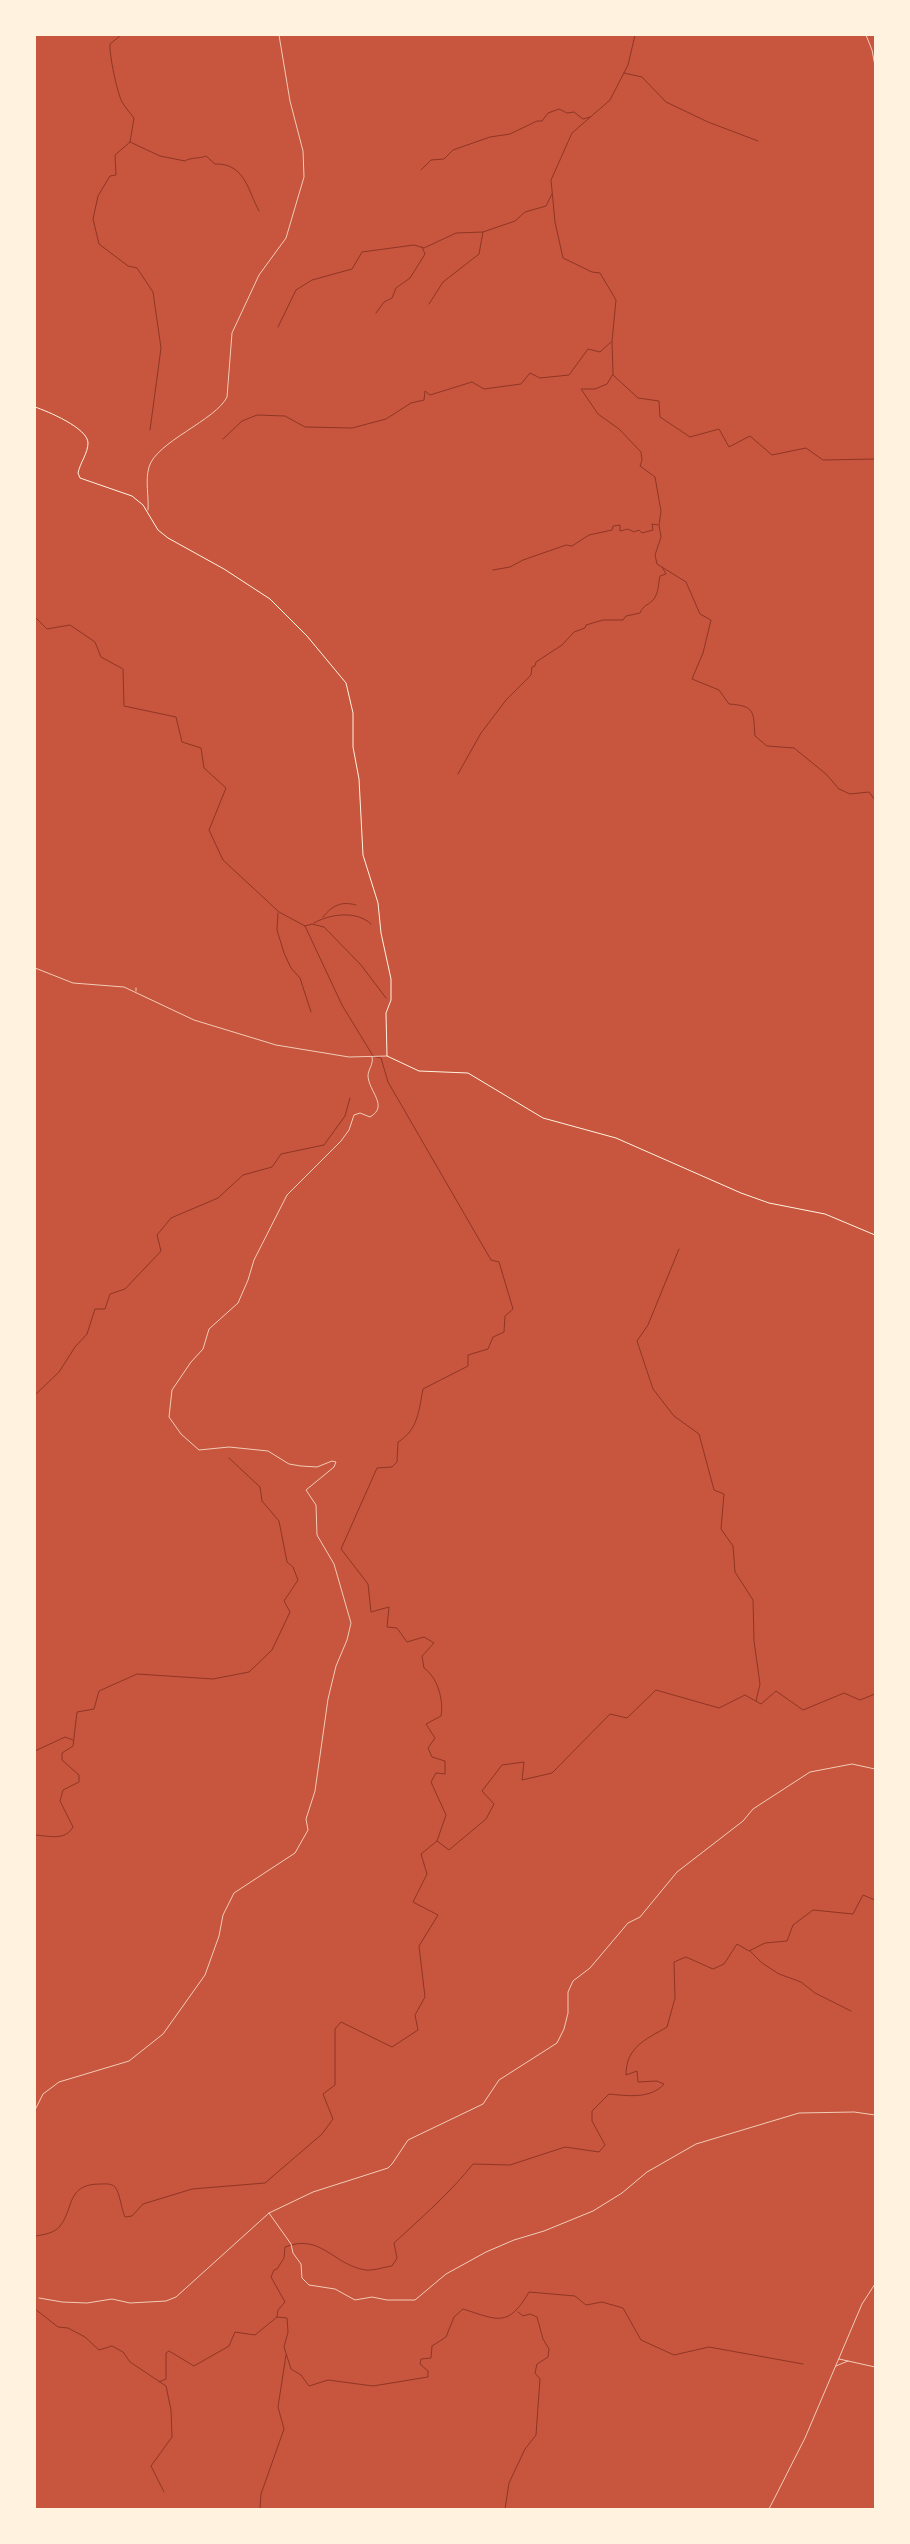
<svg xmlns="http://www.w3.org/2000/svg" width="910" height="2544" font-family="Rubik,sans-serif">
<rect width="100%" height="100%" fill="#c8553d"/>
<g fill="none" stroke-linecap="round" stroke-linejoin="round">
<g stroke="#8f3625" stroke-width="1">
<path d="M 121,35 L 110,44 C 109,54 117,92 122,102 C 125,107 130,113 134,118 L 130,142 L 115,155 L 116,175 L 110,176 L 98,196 L 93,219 L 99,244 L 128,266 L 137,268 L 153,292 L 161,348 L 150,430"/>
<path d="M 635,35 L 628,65 L 610,100 L 572,133 L 551,180 L 555,222 L 563,258 L 592,272 L 600,273 L 616,300 L 612,341 L 613,374 L 607,384 L 595,389 L 581,389 L 598,414 L 619,429 L 641,452 L 642,460 L 640,466 L 655,477 L 661,511 L 659,525 L 661,537 L 655,555 L 657,564 L 686,582 L 700,614 L 711,620 L 703,653 L 692,679 L 719,690 L 729,704 C 756,706 753,712 755,736 L 767,746 L 794,748 L 826,774 L 839,789 L 850,794 L 869,792 L 875,800"/>
<path d="M 624,73 L 642,77 L 666,102 L 708,122 L 758,141"/>
<path d="M 130,142 L 160,156 L 185,161 C 191,157 199,159 206,156 L 215,164 C 245,163 248,191 259,211"/>
<path d="M 421,170 L 431,160 L 444,159 L 453,150 L 490,137 L 510,134 L 537,121 L 542,121 L 548,113 L 559,109 L 567,113 L 574,112 L 583,119 L 590,117"/>
<path d="M 429,304 L 443,282 L 479,254 L 483,232"/>
<path d="M 376,313 L 384,302 L 392,298 L 396,288 L 410,278 L 425,254 L 422,247"/>
<path d="M 278,327 L 296,290 L 312,280 L 352,269 L 362,252 L 414,245 L 424,248 L 456,233 L 483,232 L 515,221 L 525,212 L 546,206 L 552,194"/>
<path d="M 613,375 L 638,398 L 659,401 L 660,417 L 690,437 L 719,429 L 729,447 L 750,436 L 772,455 L 806,448 L 823,460 L 875,459"/>
<path d="M 223,439 L 242,421 L 257,415 L 285,416 L 305,427 L 352,428 L 386,419 L 411,403 L 424,400 L 425,391 L 430,395 L 472,382 L 484,389 L 521,384 L 530,373 L 540,378 L 569,375 L 588,349 L 600,352 L 611,342"/>
<path d="M 493,570 L 510,567 L 523,560 L 566,545 L 572,546 L 589,535 L 612,530 L 613,526 L 620,525 L 620,531 L 628,529 L 634,532 L 639,530 L 642,533 L 653,530 L 652,524 L 658,525"/>
<path d="M 35,617 L 47,629 L 70,625 L 95,642 L 101,657 L 123,669 L 124,706 L 176,717 L 182,742 L 201,748 L 204,768 L 226,788 L 209,830 L 223,860 L 279,912 L 305,926 L 342,1005 L 373,1056 L 381,1058 L 388,1082 L 491,1260 L 499,1262 L 513,1309 L 505,1316 L 504,1332 L 493,1337 L 488,1349 L 468,1355 L 468,1366 L 423,1389 C 419,1410 418,1430 398,1442 L 397,1462 L 392,1467 L 377,1468 L 341,1549 L 368,1584 L 371,1612 L 389,1607 L 387,1627 L 397,1628 L 407,1642 L 424,1637 L 434,1643 L 422,1656 L 424,1668 C 437,1677 444,1699 441,1716 L 426,1724 L 435,1738 L 428,1748 L 432,1757 L 445,1761 L 445,1774 L 436,1773 L 431,1782 L 446,1815 L 437,1841"/>
<path d="M 458,774 L 481,733 L 506,700 L 531,675 L 532,667 L 535,666 L 536,662 L 562,645 L 574,632 L 585,628 L 586,625 L 603,620 L 623,620 L 626,616 L 640,613 C 643,605 649,605 654,599 C 659,591 658,585 660,576 L 666,574 L 662,567"/>
<path d="M 278,913 L 277,930 L 284,953 L 291,968 L 300,978 L 311,1012"/>
<path d="M 323,917 C 333,905 341,901 356,905"/>
<path d="M 314,923 C 329,914 357,910 371,924"/>
<path d="M 305,926 L 312,924 L 324,927 L 361,965 L 386,998"/>
<path d="M 679,1249 L 648,1325 L 637,1341 L 653,1389 L 674,1416 L 699,1434 L 714,1490 L 724,1494 L 721,1529 L 733,1546 L 735,1572 L 753,1600 L 754,1641 L 760,1684 L 756,1701"/>
<path d="M 35,1395 L 59,1372 L 75,1347 L 87,1334 L 95,1309 L 105,1309 L 110,1294 L 125,1289 L 161,1251 L 157,1235 L 171,1218 L 218,1198 L 243,1175 L 272,1167 L 281,1154 L 324,1145 L 345,1116 L 350,1098"/>
<path d="M 35,1751 L 65,1737 L 73,1740"/>
<path d="M 35,1835 C 49,1836 65,1841 73,1827 L 60,1801 L 63,1790 L 79,1782 L 79,1775 L 62,1760 L 62,1753 L 73,1746 L 77,1712 L 94,1709 L 99,1691 L 137,1674 L 213,1679 L 249,1672 L 272,1650 L 290,1612 L 284,1601 L 298,1580 L 293,1567 L 287,1562 L 279,1521 L 262,1501 L 260,1487 L 229,1458"/>
<path d="M 750,1951 L 762,1963 L 779,1974 L 801,1982 L 815,1993 L 851,2011"/>
<path d="M 35,2236 C 43,2235 55,2233 60,2226 C 74,2209 66,2184 100,2184 C 105,2184 111,2183 115,2187 C 120,2193 121,2208 125,2217 L 132,2216 L 143,2204 L 192,2189 L 265,2183 L 322,2134 L 333,2119 L 323,2094 L 335,2085 L 335,2029 L 341,2022 L 392,2047 L 418,2030 L 415,2015 L 425,1997 L 419,1946 L 438,1915 L 413,1902 L 427,1874 L 421,1854 L 437,1841 L 449,1850 L 486,1819 L 494,1804 L 482,1791 L 502,1765 L 524,1762 L 522,1780 L 552,1773 L 610,1714 L 627,1718 L 656,1690 L 719,1708 L 745,1695 L 761,1704 L 776,1691 L 803,1710 L 844,1693 L 860,1700 L 875,1694"/>
<path d="M 35,2309 L 58,2327 L 68,2328 L 85,2337 L 99,2350 L 112,2346 L 123,2352 L 130,2362 L 166,2386 L 171,2410 L 172,2437 L 151,2466 L 164,2492"/>
<path d="M 277,2317 L 278,2310 L 285,2302 L 271,2277 L 274,2270 L 277,2269 L 284,2258 L 285,2247 C 321,2233 332,2264 365,2270 C 373,2271 384,2267 392,2266 L 397,2258 L 394,2243 C 421,2218 450,2193 473,2164 L 510,2165 L 565,2147 L 599,2152 L 605,2145 L 592,2121 L 592,2111 L 609,2094 C 628,2096 651,2099 664,2084 L 657,2081 L 638,2082 L 637,2071 L 626,2075 C 626,2047 645,2040 667,2027 L 675,1998 L 674,1962 L 686,1957 L 713,1969 L 724,1964 L 737,1944 L 749,1951 L 765,1943 L 787,1941 L 793,1925 L 813,1910 L 853,1914 L 863,1895 L 875,1900"/>
<path d="M 159,2382 L 166,2379 L 166,2353 L 169,2351 L 194,2366 L 229,2346 L 235,2332 L 255,2335 L 277,2317 L 287,2318 L 288,2332 L 284,2347 L 291,2369 L 301,2375 L 309,2386 L 328,2380 L 373,2386 L 428,2377 L 428,2371 L 420,2364 L 421,2359 L 431,2358 L 432,2346 L 446,2337 L 454,2317 L 463,2309 C 498,2320 508,2328 529,2292 L 575,2296 L 586,2305 L 602,2302 L 623,2308 L 641,2340 L 674,2355 L 709,2347 L 803,2364"/>
<path d="M 260,2509 L 261,2494 L 284,2429 L 278,2407 L 286,2355"/>
<path d="M 505,2509 L 509,2483 L 525,2449 L 536,2435 L 540,2379 L 535,2373 L 537,2364 L 548,2357 L 549,2349 L 543,2339 L 537,2317 L 530,2314 L 523,2316 L 518,2312"/>
</g>
<g stroke="#f1ccb7" stroke-width="1">
<path d="M 148,510 C 149,496 145,481 149,467 C 156,442 216,420 227,397 L 232,333 L 259,275 L 286,238 L 304,177 L 303,151 L 290,101 L 279,35"/>
<path d="M 136,988 L 136,991"/>
<path d="M 35,2110 L 43,2094 L 59,2082 L 129,2061 L 163,2034 L 205,1975 L 219,1936 L 223,1915 L 234,1893 L 295,1853 L 308,1830 L 306,1819 L 315,1791 L 328,1699 L 336,1666 L 347,1640 L 351,1623 L 334,1564 L 317,1535 L 316,1505 L 306,1490 L 334,1467 L 336,1462 L 332,1461 L 317,1467 L 301,1466 L 289,1464 L 268,1451 L 229,1447 L 199,1450 L 181,1434 L 169,1417 L 172,1390 L 191,1362 L 203,1349 L 209,1329 L 238,1303 L 248,1280 L 254,1260 L 287,1195 L 341,1141 L 349,1130 L 354,1115 L 360,1113 L 370,1117 C 389,1106 369,1092 368,1076 C 368,1069 374,1064 372,1057"/>
<path d="M 269,2213 L 291,2244 L 293,2253 L 301,2264 L 302,2278 L 309,2285 L 335,2289 L 355,2300 L 372,2297 L 387,2300 L 415,2300 L 446,2274 L 486,2252 L 514,2240 L 544,2231 L 593,2211 L 622,2193 L 647,2172 L 696,2144 L 799,2113 L 854,2112 L 875,2115"/>
<path d="M 39,2298 L 62,2302 L 87,2303 L 112,2299 L 130,2303 L 166,2301 L 176,2297 L 269,2213 L 313,2192 L 388,2168 L 392,2164 L 408,2140 L 483,2104 L 499,2080 L 557,2043 L 564,2029 L 568,2013 L 568,1992 L 573,1981 L 590,1968 L 628,1923 L 640,1917 L 677,1872 L 743,1821 L 753,1809 L 810,1772 L 852,1764 L 875,1769"/>
<path d="M 836,2366 L 848,2361"/>
</g>
<g stroke="#f1ccb7" stroke-width="1">
<path d="M 866,35 L 872,50 L 875,66"/>
<path d="M 35,968 L 73,983 L 124,987 L 194,1020 L 276,1045 L 349,1057 L 387,1056"/>
<path d="M 839,2359 L 875,2367"/>
<path d="M 769,2509 L 805,2438 L 862,2304 L 875,2284"/>
</g>
<path stroke="#fff3e0" stroke-width="1" d="M 35,407 C 47,411 88,428 88,443 C 88,453 80,463 78,473 L 80,478 L 132,496 L 143,505 L 158,530 L 168,538 L 224,569 L 270,599 L 307,636 L 346,683 L 353,713 L 353,747 L 359,779 L 363,855 L 378,903 L 381,933 L 391,979 L 391,1000 L 386,1013 L 387,1056 L 419,1071 L 468,1073 L 543,1118 L 616,1138 L 741,1193 L 769,1203 L 825,1214 L 875,1235"/>
</g>
<rect width="910" height="2544" fill="none" stroke="#fff3e0" stroke-width="72"/>
</svg>
